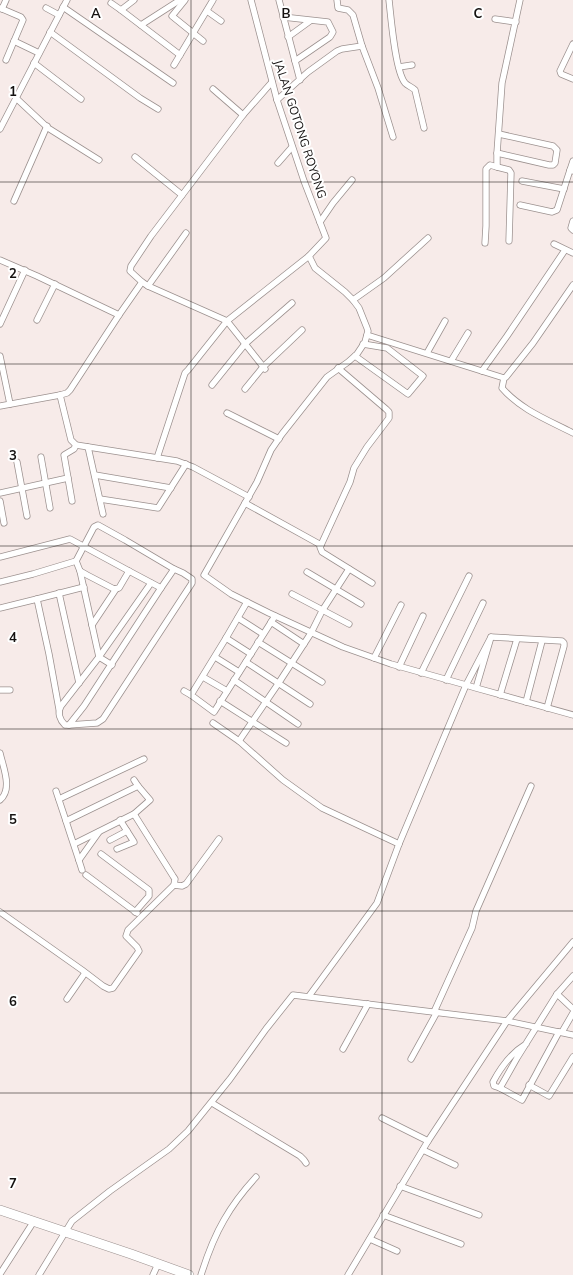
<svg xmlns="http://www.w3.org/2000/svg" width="573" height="1275" font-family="Mulish,sans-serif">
<rect width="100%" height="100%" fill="#f7ebe9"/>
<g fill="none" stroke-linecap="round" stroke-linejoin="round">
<defs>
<g id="minor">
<path d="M 185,0 L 172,16 L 203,41"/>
<path d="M 279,0 L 300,80"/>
<path d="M 337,0 L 338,8 L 348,10 L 353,15 L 362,46 L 378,88 L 393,137"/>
<path d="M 389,0 C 391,17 395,71 405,83 C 408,86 412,87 415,90 L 424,128"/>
<path d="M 111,3 L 121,10 L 134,0"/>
<path d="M 63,7 L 173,83"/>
<path d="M 0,8 L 21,17 L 23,20 L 6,60"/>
<path d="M 46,8 L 59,15"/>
<path d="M 2,9 L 6,0"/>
<path d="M 121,10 L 180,55"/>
<path d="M 207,11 L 221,21"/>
<path d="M 283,17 L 328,22 L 333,32 L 330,37 L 295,61"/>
<path d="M 495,19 L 516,22"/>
<path d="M 141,25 L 180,0"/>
<path d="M 50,32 L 140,98 L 158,109"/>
<path d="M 288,37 L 310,21"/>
<path d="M 14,41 L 39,53"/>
<path d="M 573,44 L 560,71 L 561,74 L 573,79"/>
<path d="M 34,63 L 81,99"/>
<path d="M 174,65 L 213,0"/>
<path d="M 399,67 L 412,65"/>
<path d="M 213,89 L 243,115"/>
<path d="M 16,98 L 48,128 L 99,160"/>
<path d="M 277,100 L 308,72 L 337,51 L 342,49 L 362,46"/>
<path d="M 0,129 L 67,0"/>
<path d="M 497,153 L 549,165 L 553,165 L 555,163 L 557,150 L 553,146 L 499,134"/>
<path d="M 135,157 L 182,195"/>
<path d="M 278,163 L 292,147"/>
<path d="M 497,167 L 509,170 L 511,173 L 509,241"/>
<path d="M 570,170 L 573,161"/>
<path d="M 522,181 L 564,189"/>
<path d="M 14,201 L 47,126"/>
<path d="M 520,205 L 552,212 L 557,210 L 570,170 L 573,171"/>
<path d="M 573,221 L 571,228 L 573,230"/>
<path d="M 320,222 L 333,203 L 352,180"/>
<path d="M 485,243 L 486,226 L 486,169 L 490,165 L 497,167 L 497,153 L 502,83 L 520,0"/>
<path d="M 554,244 L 573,253"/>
<path d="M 0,260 L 37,276 L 119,315"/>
<path d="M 142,282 L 130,271 L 131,266 L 151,236 L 243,115 L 272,82"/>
<path d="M 148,286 L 186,233"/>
<path d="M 353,300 L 384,278 L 428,238"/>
<path d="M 37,320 L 55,284"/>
<path d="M 0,324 L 25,270"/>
<path d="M 367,335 L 504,378 L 506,377 L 533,343 L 573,285"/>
<path d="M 427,353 L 445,321"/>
<path d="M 0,356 L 10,404"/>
<path d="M 355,356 L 408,394 L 423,376 L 387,348 L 363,344"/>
<path d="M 451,361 L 468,333"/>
<path d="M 482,371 L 507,336 L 565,250"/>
<path d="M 504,378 L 502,388 C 521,410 548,420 573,433"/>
<path d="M 212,385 L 245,344 L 292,303"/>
<path d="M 245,389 L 263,367 L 302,330"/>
<path d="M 60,395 L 67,393 L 70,390 L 119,315 L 142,282 L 148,286 L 227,321 L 265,369"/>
<path d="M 0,406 L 60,395 L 71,440 L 76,445 L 177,461 L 193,467 L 249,497"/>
<path d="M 227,413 L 279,439"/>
<path d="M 88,447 L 103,514"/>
<path d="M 41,457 L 50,508"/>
<path d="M 157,458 L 185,373 L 188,370 L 227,321 L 309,256 L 326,238 L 304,181 L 277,100 L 251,0"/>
<path d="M 17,462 L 27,516"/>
<path d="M 95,475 L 171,488"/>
<path d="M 68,478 L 72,501"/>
<path d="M 0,493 L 68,478 L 64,455 L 74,449 L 76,445"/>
<path d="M 100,499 L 158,508 L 186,464"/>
<path d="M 0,501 L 4,523"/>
<path d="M 245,503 L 321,545 L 350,482 L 354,468 L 367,447 L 389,418 L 389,412 L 386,409 L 338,368"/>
<path d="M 321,545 L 320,547 L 322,552 L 372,583"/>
<path d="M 0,557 L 70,539 L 129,571"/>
<path d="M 76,561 L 94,527 L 98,525 L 125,540 L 174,569"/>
<path d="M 80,571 L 99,657 L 112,665"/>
<path d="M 307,572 L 361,604"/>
<path d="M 0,582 L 33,574 L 76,561 L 80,571 L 87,575 L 114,589 L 119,588 L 129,571 L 161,588 L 174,569 L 183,573 L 192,579 L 192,583 L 103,719 L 97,723 L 69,725"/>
<path d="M 151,583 L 99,657 L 61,706 C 57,713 60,720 65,725 L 69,725 L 84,706 L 161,588"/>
<path d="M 59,593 L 79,683"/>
<path d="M 292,594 L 349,624"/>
<path d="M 37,599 L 84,587"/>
<path d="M 247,602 L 226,638 L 191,695 L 214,712 L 275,616"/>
<path d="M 0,608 L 37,599 L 49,654 L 59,709"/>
<path d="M 238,618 L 263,634"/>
<path d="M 271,622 L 304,644"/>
<path d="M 92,625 L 116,589"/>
<path d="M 491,637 L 562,641 L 564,643 L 564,646 L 547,708"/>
<path d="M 226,638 L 251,654"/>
<path d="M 258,642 L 322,682"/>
<path d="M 215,657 L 239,672"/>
<path d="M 374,658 L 401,605"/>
<path d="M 246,662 L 310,704"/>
<path d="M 399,667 L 423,616"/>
<path d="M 421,673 L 469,576"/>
<path d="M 203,677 L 227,691"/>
<path d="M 234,680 L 298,724"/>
<path d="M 446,680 L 483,603"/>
<path d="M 476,688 L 491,637 L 466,685 L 476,688 L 573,715"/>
<path d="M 0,690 L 10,690"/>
<path d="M 184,691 L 191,695"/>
<path d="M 500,695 L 517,639"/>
<path d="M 220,701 L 286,743"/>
<path d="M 526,702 L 542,641"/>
<path d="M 213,723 L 239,741 L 278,684 L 311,633 L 322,611 L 349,569"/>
<path d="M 239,741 L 283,780 L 322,808 L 399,844"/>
<path d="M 0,753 C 3,767 13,789 0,800"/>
<path d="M 134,780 L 138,786"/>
<path d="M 56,791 L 66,821"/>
<path d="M 59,799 L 144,759"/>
<path d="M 110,840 L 127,831"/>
<path d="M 74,844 L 134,814 L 150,800 L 138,786 L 66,821 C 71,837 77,854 82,870"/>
<path d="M 117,849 L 134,842 L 120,820"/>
<path d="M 101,854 L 149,890 L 149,896 L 135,912"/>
<path d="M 79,860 L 99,832"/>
<path d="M 86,875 L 137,913"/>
<path d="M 174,885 L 182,886 L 186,884 L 219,839"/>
<path d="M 0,912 L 82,970 L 103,986 L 109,989 L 113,988 L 139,951 L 137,947 L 126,936 L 128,930 L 174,885 L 175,879 L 173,876 L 134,814"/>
<path d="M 557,994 L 573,1009"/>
<path d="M 309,996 L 377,903 L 399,844 L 466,685 L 391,664 L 343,647 L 269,613 L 231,594 L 204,575 L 257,482 L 271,450 L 282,434 L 327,377 L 348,362 L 357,354 L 365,342 L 368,331 L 367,328 L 359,308 L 353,300 L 345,292 L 315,268 L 309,256"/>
<path d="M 67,999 L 85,973"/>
<path d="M 434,1012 L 472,928 L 476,911 L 531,786"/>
<path d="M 562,1032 L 573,1013"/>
<path d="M 526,1044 C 511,1053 501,1067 493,1082 L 494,1086 L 500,1088 L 517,1058 L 557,994 L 573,976"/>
<path d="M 343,1049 L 368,1004"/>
<path d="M 411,1059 L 437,1012"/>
<path d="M 529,1085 L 549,1096 L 573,1057"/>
<path d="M 500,1088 L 522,1100 L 559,1032"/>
<path d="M 212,1103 L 300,1156 L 304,1160 L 306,1163"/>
<path d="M 382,1118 L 428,1141"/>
<path d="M 423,1150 L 455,1165"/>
<path d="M 400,1186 L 479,1215"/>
<path d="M 383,1215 L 461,1244"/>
<path d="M 370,1239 L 397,1251"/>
<path d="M 0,1274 L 34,1221"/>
<path d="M 39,1275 L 72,1221 L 110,1191 L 169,1149 L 188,1131 L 230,1079 L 266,1029 L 293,995 L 507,1021 L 573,1035"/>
<path d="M 153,1275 L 158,1264"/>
<path d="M 201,1275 C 207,1256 214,1237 224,1220 C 233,1204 244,1190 256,1177"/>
<path d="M 348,1275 L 428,1141 L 507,1021 L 573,942"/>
</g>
<path id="trunk" d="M 0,1210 L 131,1254 L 189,1275"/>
</defs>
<use href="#minor" stroke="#9c918f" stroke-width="7"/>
<use href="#trunk" stroke="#9c918f" stroke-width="10"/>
<use href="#minor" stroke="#fff" stroke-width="5.5"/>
<use href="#trunk" stroke="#fff" stroke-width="9"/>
</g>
<path fill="none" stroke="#151211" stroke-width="1" stroke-opacity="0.55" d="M 191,0 L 191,1275M 382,0 L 382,1275M 0,182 L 573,182M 0,364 L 573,364M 0,546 L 573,546M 0,729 L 573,729M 0,911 L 573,911M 0,1093 L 573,1093"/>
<g text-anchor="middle" stroke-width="4" stroke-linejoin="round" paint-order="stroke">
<g font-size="12" fill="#151211" stroke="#fff">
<text transform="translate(300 129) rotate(72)" y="4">JALAN GOTONG ROYONG</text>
</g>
</g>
<g font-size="13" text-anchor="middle" font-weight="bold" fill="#151211" stroke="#fff" stroke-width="4" stroke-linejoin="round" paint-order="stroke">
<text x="96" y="18">A</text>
<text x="286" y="18">B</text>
<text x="478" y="18">C</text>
<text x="13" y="96">1</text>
<text x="13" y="278">2</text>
<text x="13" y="460">3</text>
<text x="13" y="642">4</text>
<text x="13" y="824">5</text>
<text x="13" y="1006">6</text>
<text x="13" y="1188">7</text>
</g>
</svg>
